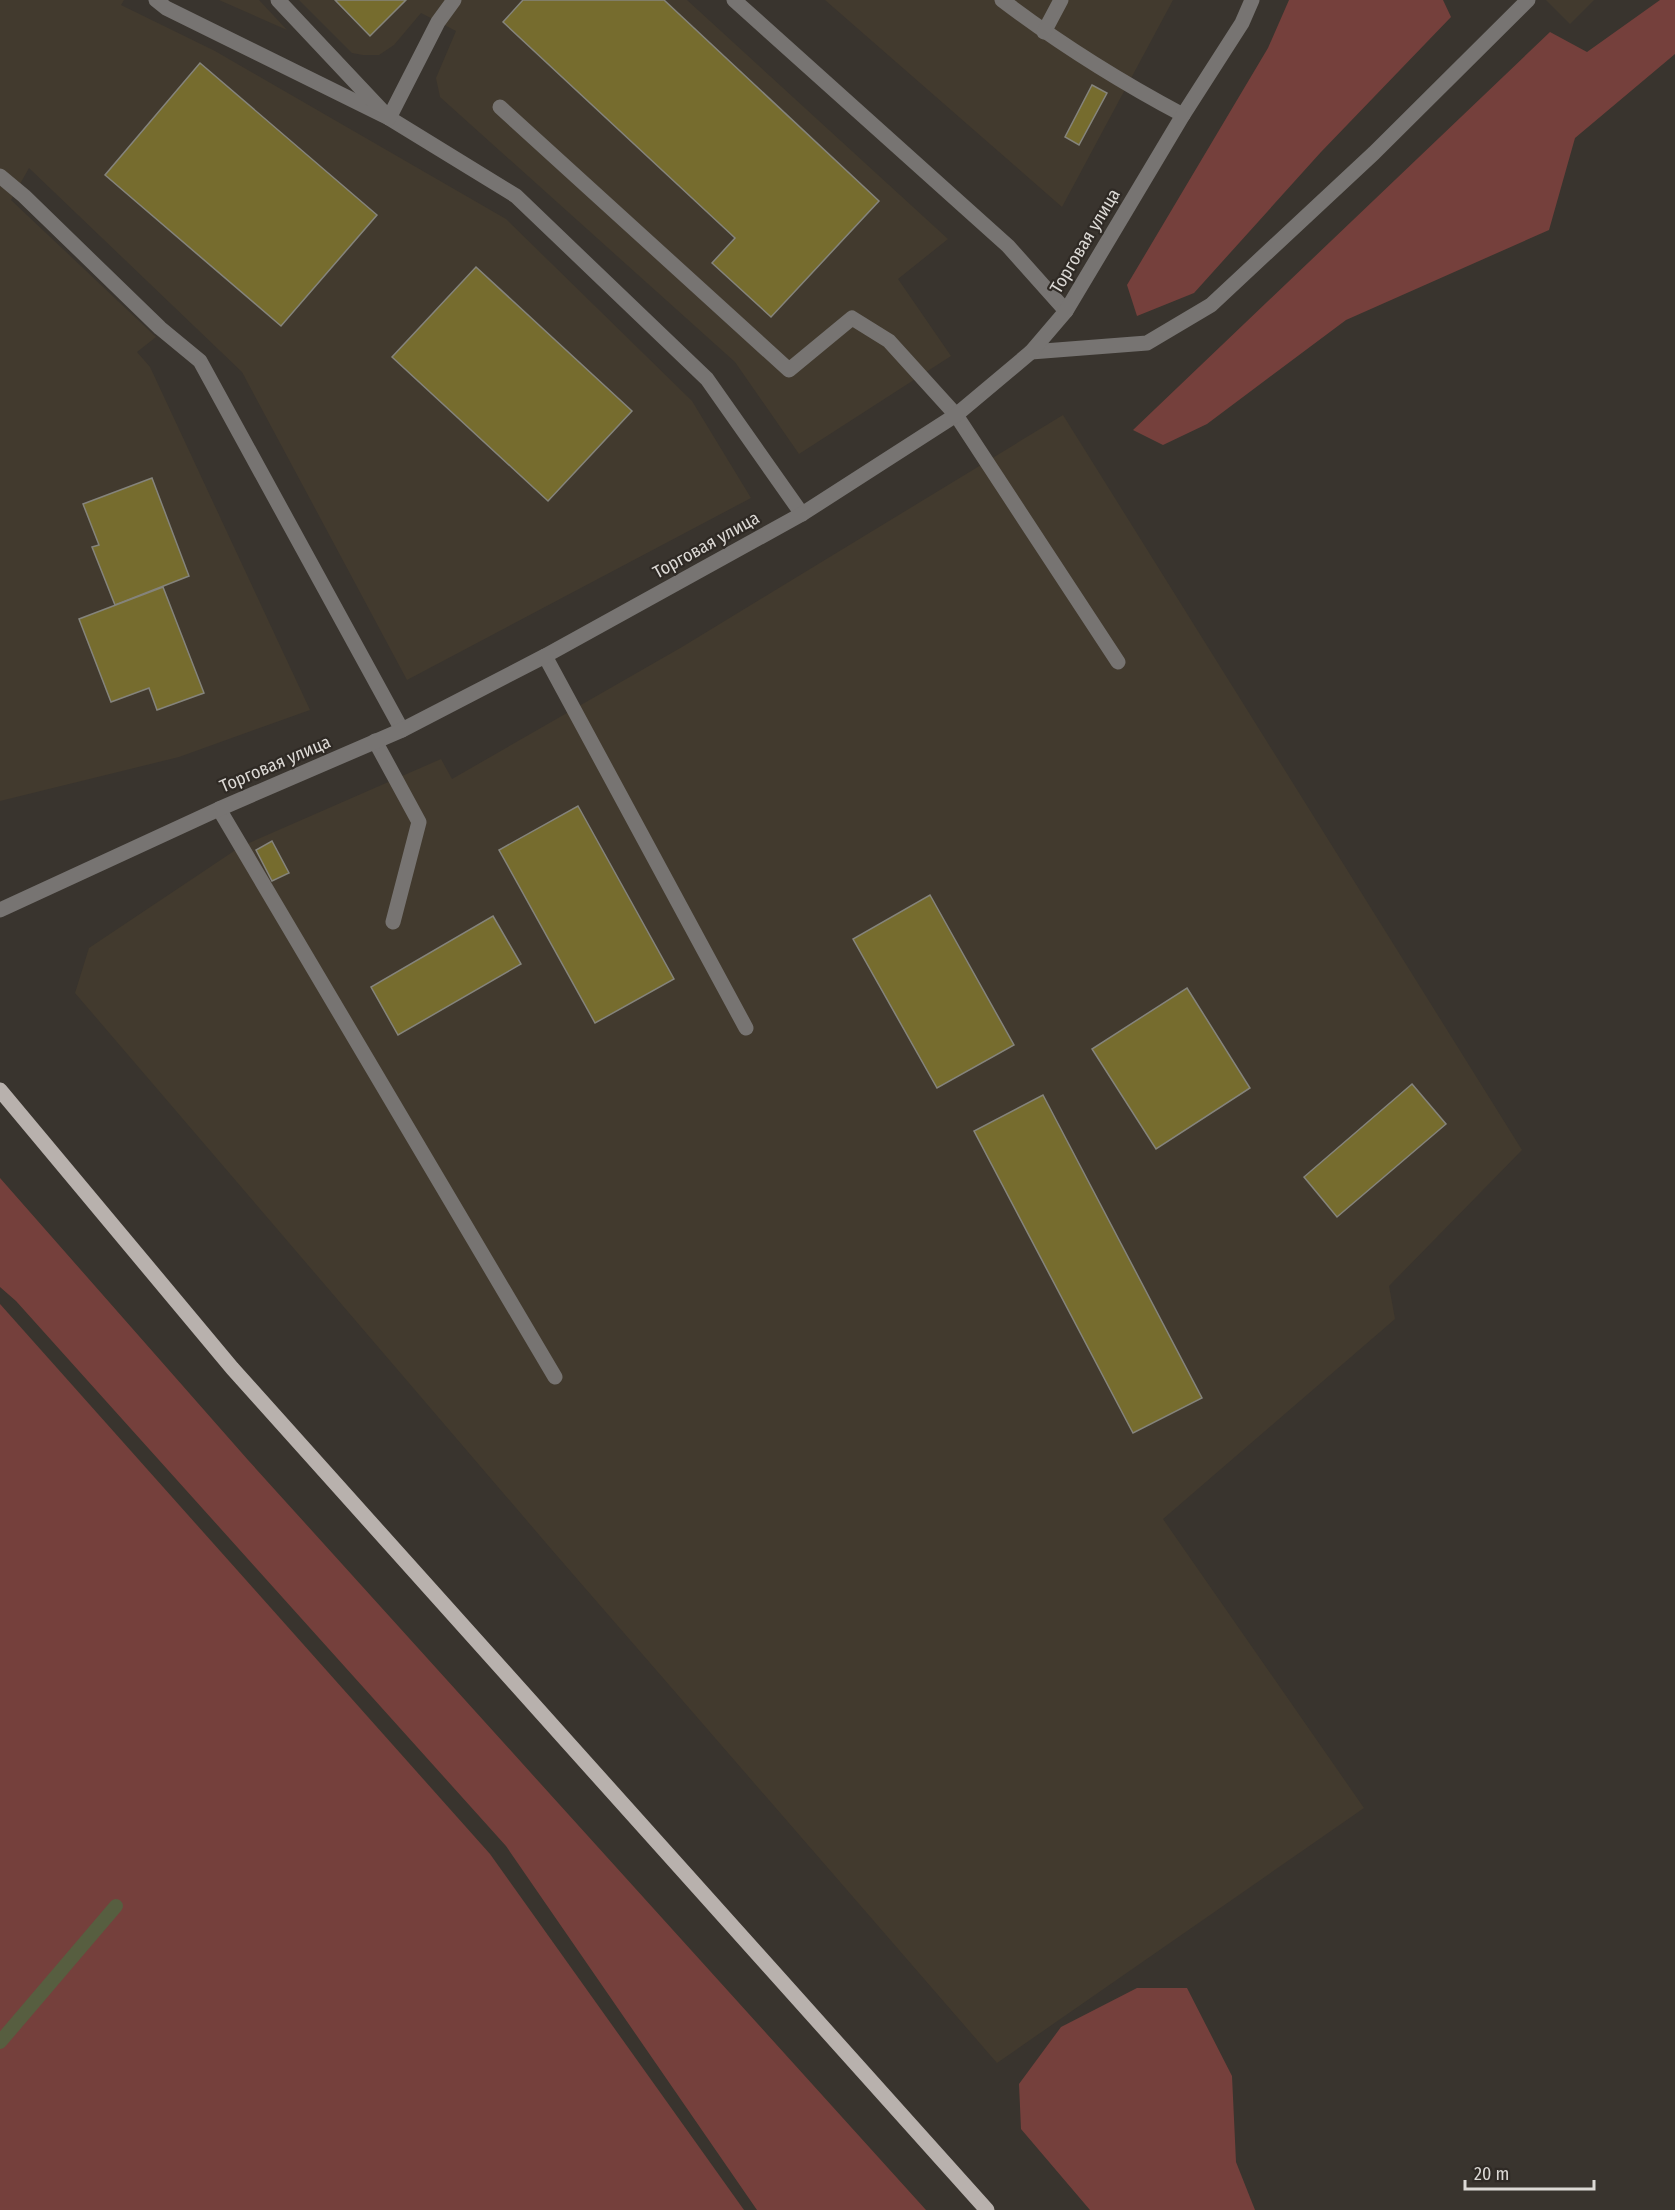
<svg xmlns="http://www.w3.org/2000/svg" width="1675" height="2210" font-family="'Fira Sans Condensed',sans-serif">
<rect width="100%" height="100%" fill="#39342e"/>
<g fill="#423a2e">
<path d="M 0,0 L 124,0 L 121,5 L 215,51 L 506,219 L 692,401 L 751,498 L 407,680 L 242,372 L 29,168 L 11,200 L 156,337 L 137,352 L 150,367 L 310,710 L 179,757 L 0,801 Z"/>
<path d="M 219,0 L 259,0 L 287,30 Z"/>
<path d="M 299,0 L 687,0 L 948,239 L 898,279 L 951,356 L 799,454 L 735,362 L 440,97 L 436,78 L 456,31 L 421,13 L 394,45 L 379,55 L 363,55 L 352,53 Z"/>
<path d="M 825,0 L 1173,0 L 1062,207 Z"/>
<path d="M 1546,0 L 1594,0 L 1570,24 Z"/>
<path d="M 1063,415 L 1522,1150 L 1389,1286 L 1395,1319 L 1163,1519 L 1364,1808 L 997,2063 L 552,1550 L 75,993 L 89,948 L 240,847 L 441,759 L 452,779 L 682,647 Z"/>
</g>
<g fill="#75403c">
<path d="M 1289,0 L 1443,0 L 1451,17 L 1321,152 L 1194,293 L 1137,316 L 1127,285 L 1268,48 Z"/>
<path d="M 1660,0 L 1675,0 L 1675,54 L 1575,138 L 1549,230 L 1346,320 L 1207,424 L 1163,445 L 1133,430 L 1550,32 L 1587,52 Z"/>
<path d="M 0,1178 L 248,1460 L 926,2210 L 757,2210 L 506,1846 L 16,1301 L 0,1287 Z"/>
<path d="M 0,1304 L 490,1854 L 744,2210 L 0,2210 Z"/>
<path d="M 1137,1988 L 1187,1988 L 1232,2076 L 1236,2162 L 1255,2210 L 1090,2210 L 1021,2129 L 1019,2084 L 1061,2027 Z"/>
</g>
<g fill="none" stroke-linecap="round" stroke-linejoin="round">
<path stroke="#575e40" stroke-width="14" d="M 0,2042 L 116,1906"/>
</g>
<g fill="#766c2e" stroke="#85847c" stroke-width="1.5">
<path d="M 335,0 L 406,0 L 370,36 Z"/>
<path d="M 523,0 L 664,0 L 879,201 L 771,317 L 712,263 L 735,238 L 503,22 Z"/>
<path d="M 200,63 L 377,215 L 281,326 L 105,175 Z"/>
<path d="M 1092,85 L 1107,93 L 1079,145 L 1065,137 Z"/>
<path d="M 476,267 L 632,411 L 548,501 L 392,357 Z"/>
<path d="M 152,478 L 189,576 L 115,605 L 92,547 L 99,545 L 83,504 Z"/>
<path d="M 163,587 L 204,693 L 157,710 L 149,688 L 111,702 L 79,619 Z"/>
<path d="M 578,806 L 674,979 L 595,1023 L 499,850 Z"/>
<path d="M 272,841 L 289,873 L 272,881 L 256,850 Z"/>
<path d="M 930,895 L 1014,1045 L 937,1088 L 853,939 Z"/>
<path d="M 493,916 L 521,964 L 398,1035 L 371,987 Z"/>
<path d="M 1187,988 L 1250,1088 L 1156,1149 L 1092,1049 Z"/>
<path d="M 1412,1084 L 1446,1124 L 1337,1217 L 1304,1177 Z"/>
<path d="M 1043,1095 L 1202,1398 L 1133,1433 L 974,1131 Z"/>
</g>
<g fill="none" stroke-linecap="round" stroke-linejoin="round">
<g stroke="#777472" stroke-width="15">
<path d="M 156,0 L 166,8 L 389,118 L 516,196 L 707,379 L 802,514"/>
<path d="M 278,0 L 389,118 L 438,22 L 454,0"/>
<path d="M 734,0 L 1008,246 L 1066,311"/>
<path d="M 1002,0 C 1060,44 1119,81 1183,115"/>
<path d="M 1044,32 L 1061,0"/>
<path d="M 500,107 L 789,370 L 852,318 L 889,341 L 956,415 L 1118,662"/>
<path d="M 0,176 L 24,196 L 160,328 L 200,361 L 402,730"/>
<path d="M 1031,352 L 1147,343 L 1211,305 L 1374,153 L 1528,0"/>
<path d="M 545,656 L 746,1028"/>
<path d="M 375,741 L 419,822 L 393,922"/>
<path d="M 219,809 L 555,1377"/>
<path d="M 0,910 L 219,809 L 402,730 L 545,656 L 802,514 L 956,415 L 1031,352 L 1066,311 L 1183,115 L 1242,23 L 1252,0"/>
</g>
<path stroke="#b8b1ad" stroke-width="15" d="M 0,1090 L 232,1368 L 987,2210"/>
</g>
<g text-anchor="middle" stroke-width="4.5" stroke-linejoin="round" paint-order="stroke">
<g font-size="18" fill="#dcd9d5" stroke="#2f2a25">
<text transform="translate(1085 241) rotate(-59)" y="6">Торговая улица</text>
<text transform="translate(706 545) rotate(-29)" y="6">Торговая улица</text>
<text transform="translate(275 764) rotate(-23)" y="6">Торговая улица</text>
</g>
</g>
<path d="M1465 2180v9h129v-9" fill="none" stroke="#dcd9d5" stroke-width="3"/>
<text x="1474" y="2180" font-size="18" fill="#dcd9d5" stroke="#2f2a25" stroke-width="4.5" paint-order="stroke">20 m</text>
</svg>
